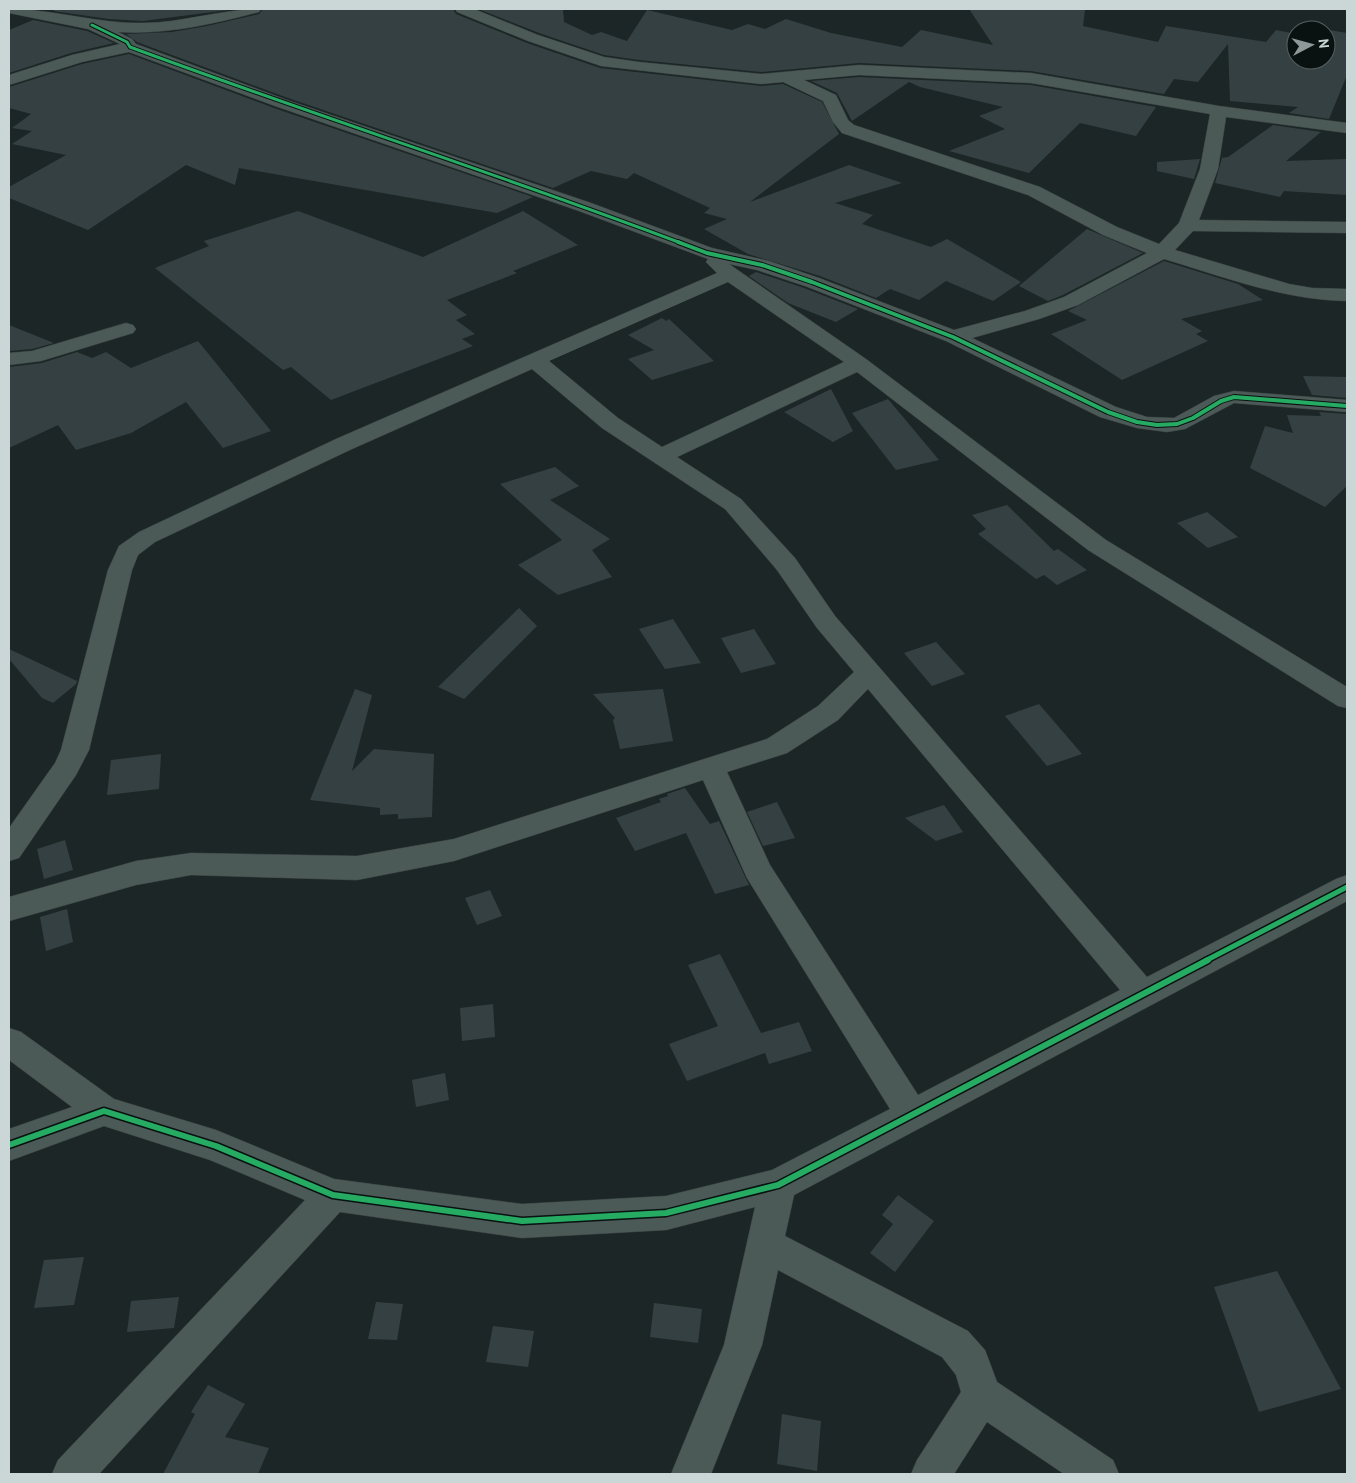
<svg xmlns="http://www.w3.org/2000/svg" width="1356" height="1483" font-family="'PT Sans',sans-serif">
<rect width="100%" height="100%" fill="#1c2626"/>
<g fill="#354042">
<path d="M 58,9 L 236,9 L 143,21 L 109,19 L 53,11 Z"/>
<path d="M 263,9 L 453,9 L 456,14 L 527,43 L 600,68 L 761,86 L 783,84 L 822,102 L 839,134 L 750,202 L 849,165 L 902,183 L 835,203 L 873,215 L 862,224 L 931,247 L 947,239 L 1021,282 L 993,301 L 946,281 L 919,300 L 890,289 L 876,298 L 820,276 L 748,254 L 704,229 L 727,219 L 704,213 L 710,208 L 634,173 L 627,179 L 591,171 L 553,188 L 288,98 L 137,42 L 126,34 L 172,32 L 207,26 L 259,14 Z"/>
<path d="M 478,9 L 563,9 L 564,22 L 592,35 L 601,32 L 627,41 L 647,10 L 732,30 L 748,24 L 765,29 L 786,19 L 831,33 L 902,47 L 921,30 L 993,45 L 969,9 L 1082,9 L 1085,10 L 1083,26 L 1158,42 L 1166,26 L 1266,42 L 1276,30 L 1296,34 L 1296,60 L 1326,60 L 1326,30 L 1323,29 L 1347,33 L 1347,75 L 1329,119 L 1289,113 L 1298,107 L 1230,101 L 1228,44 L 1198,82 L 1174,79 L 1164,94 L 1031,71 L 859,63 L 761,72 L 639,60 L 604,55 L 539,33 Z"/>
<path d="M 33,20 L 87,31 L 114,43 L 71,53 L 9,73 L 9,30 Z"/>
<path d="M 129,54 L 274,108 L 533,197 L 497,213 L 239,168 L 235,185 L 186,165 L 88,230 L 9,198 L 9,187 L 66,155 L 12,144 L 32,131 L 12,128 L 31,114 L 9,108 L 9,87 L 82,64 Z"/>
<path d="M 859,77 L 1031,85 L 1156,107 L 1136,136 L 1080,123 L 1029,173 L 949,151 L 1005,129 L 979,116 L 1003,107 L 920,87 L 909,82 L 852,121 L 837,93 L 811,81 Z"/>
<path d="M 1273,125 L 1321,132 L 1286,161 L 1347,159 L 1347,195 L 1284,191 L 1280,197 L 1215,183 L 1222,158 L 1228,157 Z"/>
<path d="M 1200,159 L 1194,179 L 1157,171 L 1157,162 Z"/>
<path d="M 298,211 L 423,257 L 523,211 L 578,245 L 513,271 L 517,273 L 447,300 L 467,315 L 456,320 L 475,334 L 462,339 L 473,346 L 331,400 L 291,367 L 283,370 L 155,268 L 209,246 L 204,241 Z"/>
<path d="M 1087,229 L 1143,253 L 1063,295 L 1048,301 L 1019,286 Z"/>
<path d="M 1164,261 L 1238,284 L 1263,300 L 1181,319 L 1202,331 L 1196,334 L 1208,341 L 1122,380 L 1051,334 L 1087,320 L 1068,311 Z"/>
<path d="M 756,272 L 804,288 L 858,309 L 836,322 L 788,303 L 749,276 Z"/>
<path d="M 662,318 L 666,321 L 669,319 L 714,361 L 652,380 L 628,359 L 654,350 L 628,335 Z"/>
<path d="M 9,325 L 54,343 L 32,349 L 9,351 Z"/>
<path d="M 198,341 L 271,431 L 223,448 L 186,402 L 131,433 L 76,450 L 58,425 L 9,448 L 9,367 L 42,363 L 77,352 L 92,358 L 106,352 L 131,368 Z"/>
<path d="M 1303,376 L 1347,377 L 1347,398 L 1312,395 Z"/>
<path d="M 831,389 L 853,431 L 833,442 L 784,412 Z"/>
<path d="M 888,399 L 939,460 L 896,470 L 852,413 Z"/>
<path d="M 1319,412 L 1347,414 L 1347,486 L 1325,507 L 1250,468 L 1265,426 L 1293,433 L 1287,415 L 1321,416 Z"/>
<path d="M 555,467 L 579,486 L 550,500 L 610,539 L 592,550 L 612,577 L 558,595 L 518,565 L 562,540 L 500,484 Z"/>
<path d="M 1007,505 L 1054,551 L 1058,549 L 1087,570 L 1057,585 L 1044,575 L 1036,579 L 978,534 L 986,529 L 972,515 Z"/>
<path d="M 1207,512 L 1238,537 L 1208,548 L 1177,523 Z"/>
<path d="M 519,608 L 537,626 L 464,699 L 438,687 Z"/>
<path d="M 673,619 L 701,663 L 665,669 L 639,629 Z"/>
<path d="M 754,629 L 776,664 L 741,673 L 721,638 Z"/>
<path d="M 936,642 L 965,674 L 932,686 L 904,653 Z"/>
<path d="M 9,649 L 77,681 L 76,684 L 53,703 L 42,698 L 9,659 Z"/>
<path d="M 355,689 L 372,695 L 352,771 L 374,749 L 434,754 L 432,817 L 398,819 L 398,814 L 380,815 L 380,808 L 310,800 Z"/>
<path d="M 663,689 L 673,741 L 620,749 L 613,720 L 615,718 L 593,694 Z"/>
<path d="M 1039,704 L 1082,754 L 1047,766 L 1005,716 Z"/>
<path d="M 161,754 L 159,789 L 107,795 L 111,760 Z"/>
<path d="M 685,788 L 710,824 L 719,821 L 749,885 L 715,894 L 686,833 L 635,851 L 616,818 L 661,802 L 659,799 L 668,796 L 667,794 Z"/>
<path d="M 777,802 L 795,838 L 763,846 L 747,812 Z"/>
<path d="M 944,805 L 963,832 L 936,841 L 905,818 Z"/>
<path d="M 65,840 L 73,870 L 44,879 L 37,849 Z"/>
<path d="M 490,890 L 502,916 L 477,925 L 465,898 Z"/>
<path d="M 67,909 L 73,942 L 46,951 L 40,917 Z"/>
<path d="M 720,954 L 761,1033 L 799,1022 L 812,1051 L 769,1064 L 765,1053 L 687,1081 L 669,1044 L 718,1026 L 688,965 Z"/>
<path d="M 493,1004 L 495,1037 L 462,1041 L 460,1008 Z"/>
<path d="M 445,1073 L 449,1100 L 416,1107 L 412,1080 Z"/>
<path d="M 898,1195 L 934,1221 L 895,1272 L 870,1253 L 893,1224 L 882,1215 Z"/>
<path d="M 84,1257 L 74,1305 L 34,1308 L 44,1260 Z"/>
<path d="M 1277,1271 L 1341,1389 L 1259,1412 L 1214,1287 Z"/>
<path d="M 179,1297 L 174,1328 L 127,1332 L 131,1301 Z"/>
<path d="M 376,1302 L 403,1304 L 397,1340 L 368,1339 Z"/>
<path d="M 654,1303 L 702,1309 L 698,1343 L 650,1337 Z"/>
<path d="M 493,1326 L 534,1331 L 528,1367 L 486,1362 Z"/>
<path d="M 208,1385 L 245,1404 L 225,1437 L 269,1448 L 258,1474 L 163,1474 L 195,1414 L 191,1412 Z"/>
<path d="M 782,1414 L 821,1421 L 817,1471 L 777,1464 Z"/>
</g>
<g fill="none" stroke-linecap="round" stroke-linejoin="round">
<defs>
<g id="street">
<path d="M 9,9 C 54,9 97,24 143,23 C 183,23 221,9 261,9 L 259,12 C 213,24 166,35 118,32 L 132,39 L 136,44 L 287,100 L 591,203 L 712,248 L 769,261 L 819,278 L 954,330 L 1025,311 L 1064,297 L 1147,253 L 1103,235 L 1028,195 L 842,133 L 833,122 L 823,101 L 783,82 L 761,84 L 601,66 L 528,41 L 457,12 L 455,9 L 474,9 L 538,35 L 604,57 L 639,62 L 761,74 L 859,65 L 1031,73 L 1219,106 L 1347,123 L 1347,133 L 1226,117 L 1218,169 L 1199,220 L 1347,222 L 1347,233 L 1193,231 L 1175,250 L 1289,284 L 1312,288 L 1347,289 L 1347,301 C 1284,300 1224,277 1164,259 L 1078,305 L 1039,319 L 972,338 L 1116,407 L 1147,417 L 1174,418 L 1214,396 L 1234,391 L 1347,400 L 1347,412 L 1234,403 L 1185,429 L 1167,432 L 1137,428 L 1100,417 L 946,341 L 805,286 L 757,270 L 729,264 L 866,359 L 1106,540 L 1347,687 L 1347,708 L 1338,706 L 1088,550 L 857,372 L 677,457 L 741,499 L 795,558 L 835,616 L 1147,977 L 1336,879 L 1347,875 L 1347,901 L 794,1195 L 785,1236 L 968,1331 L 985,1350 L 997,1382 L 1113,1460 L 1119,1474 L 1064,1474 L 987,1422 L 954,1474 L 911,1474 L 917,1460 L 961,1392 L 956,1375 L 942,1357 L 778,1270 L 762,1345 L 711,1474 L 671,1474 L 724,1345 L 755,1207 L 666,1230 L 522,1238 L 340,1212 L 99,1474 L 52,1474 L 58,1460 L 305,1200 L 210,1160 L 104,1126 L 9,1161 L 9,1129 L 72,1107 L 9,1060 L 9,1028 L 21,1032 L 114,1099 L 216,1130 L 334,1179 L 522,1204 L 666,1196 L 772,1170 L 890,1109 L 747,878 L 703,780 L 454,861 L 357,880 L 191,875 L 136,885 L 9,921 L 9,897 L 136,861 L 191,853 L 357,856 L 454,839 L 767,739 L 818,706 L 854,672 L 817,628 L 777,570 L 725,509 L 602,428 L 532,369 L 352,449 L 155,542 L 138,555 L 132,570 L 89,750 L 76,775 L 19,858 L 9,861 L 9,828 L 55,763 L 61,750 L 108,570 L 119,546 L 139,532 L 336,439 L 717,273 L 706,262 L 708,259 L 579,211 L 275,106 L 129,52 L 82,62 L 9,85 L 9,75 L 72,55 L 120,44 L 88,29 L 9,13 ZM 859,75 L 1031,83 L 1210,114 L 1200,169 L 1179,223 L 1159,244 L 1117,227 L 1040,187 L 854,125 L 848,120 L 836,95 L 804,80 ZM 728,282 L 844,362 L 662,447 L 618,418 L 549,361 ZM 868,689 L 1120,990 L 918,1095 L 770,865 L 727,772 L 787,753 L 838,720 Z"/>
<path d="M 126,323 L 133,325 L 136,329 L 133,333 L 41,361 L 9,365 L 9,353 L 32,351 Z"/>
</g>
</defs>
<use href="#street" stroke="#394141" stroke-width="1"/>
<use href="#street" fill="#4b5a56" fill-rule="evenodd"/>
<defs>
<path id="cycleway-far3" d="M 92,25 L 127,42 L 130,47 C 313,115 499,174 681,243"/>
<path id="cycleway-far2" d="M 678,242 L 707,253 L 762,265 L 812,282 L 953,337 L 1108,412 L 1137,422 L 1157,425 L 1177,424 L 1193,418 L 1221,401 L 1234,397 L 1347,406"/>
<path id="cycleway-far1" d="M 1205,961 L 1347,887"/>
<path id="cycleway" d="M 9,1145 L 104,1111 L 216,1146 L 333,1195 L 522,1221 L 666,1213 L 778,1185 L 1208,960"/>
</defs>
<use href="#cycleway-far3" stroke="#091111" stroke-width="5"/>
<use href="#cycleway-far2" stroke="#091111" stroke-width="6"/>
<use href="#cycleway-far1" stroke="#091111" stroke-width="8"/>
<use href="#cycleway" stroke="#091111" stroke-width="9"/>
<use href="#cycleway-far3" stroke="#26ab63" stroke-width="3"/>
<use href="#cycleway-far2" stroke="#26ab63" stroke-width="4"/>
<use href="#cycleway-far1" stroke="#26ab63" stroke-width="5"/>
<use href="#cycleway" stroke="#26ab63" stroke-width="6"/>
</g>
<rect width="1356" height="1483" fill="none" stroke="#cbd6d6" stroke-width="20"/>
<g transform="translate(1311 45) rotate(84)"><circle r="24" fill="#091111" stroke="#576060"/>
<path d="M0-4L9 19L0 12L-9 19Z" fill="#8e9898"/>
<text y="-8" font-size="14" font-weight="bold" text-anchor="middle" fill="#cbd6d6">N</text>
</g>
</svg>
